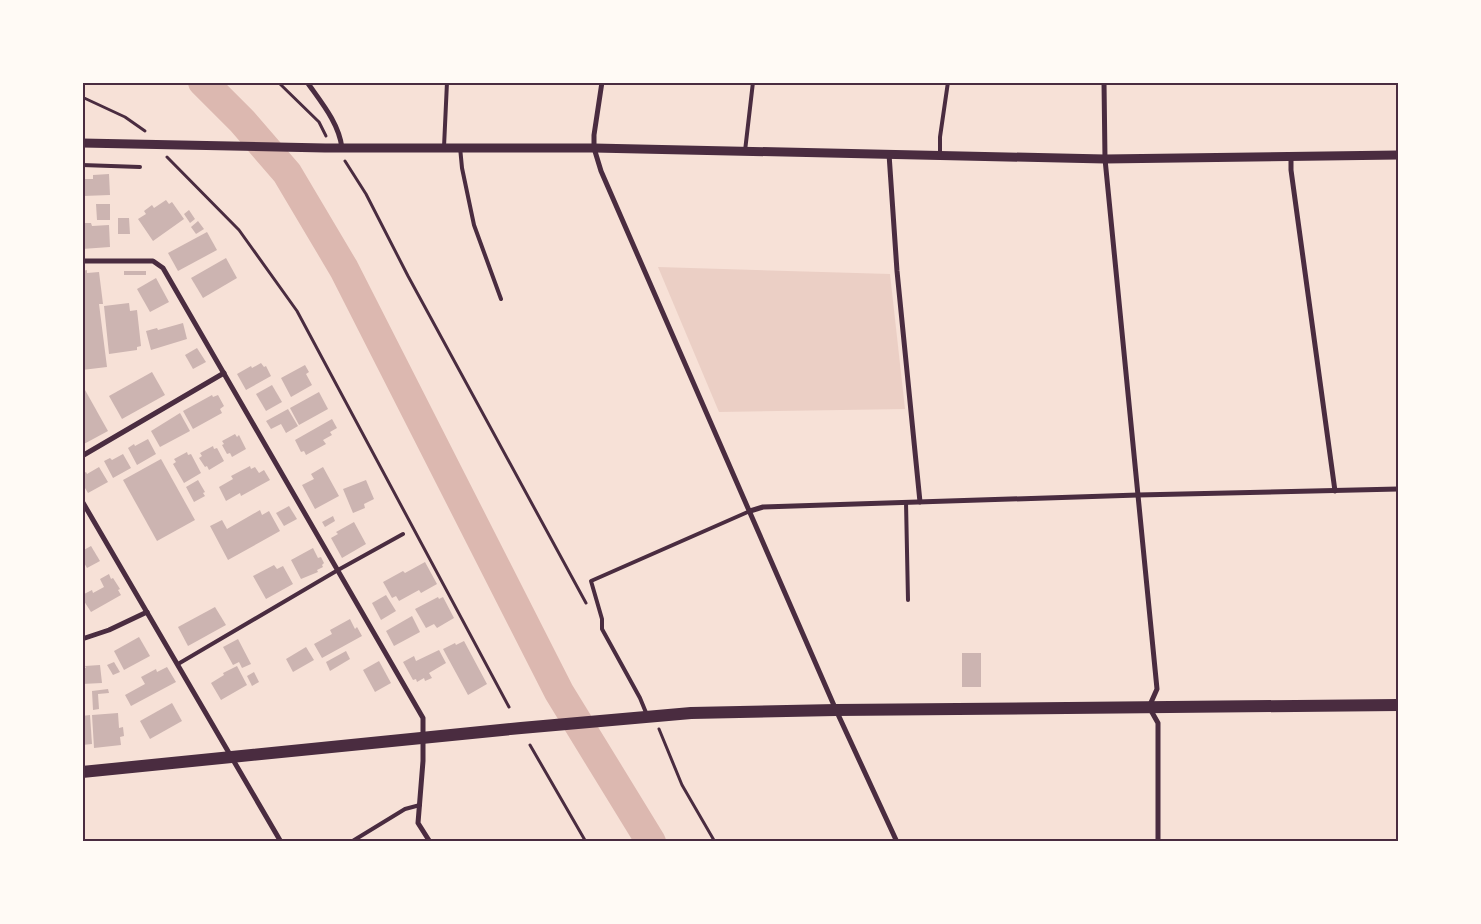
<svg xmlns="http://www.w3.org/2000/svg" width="1481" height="924" font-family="Figtree,sans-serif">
<rect width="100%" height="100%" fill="#f7e1d7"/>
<path fill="#ebcfc5" d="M 658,267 L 890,274 L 905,409 L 719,412 Z"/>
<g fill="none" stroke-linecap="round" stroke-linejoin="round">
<path stroke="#dcb8b0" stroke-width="30" d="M 203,82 L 242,121 L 287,173 L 344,269 L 559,692 L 651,842"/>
</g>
<g fill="#ccb4b1">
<path d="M 109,174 L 110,195 L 83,196 L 83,179 L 93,179 L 93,175 Z"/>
<path d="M 166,200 L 169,204 L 172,202 L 184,219 L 153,241 L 138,219 L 146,214 L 144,211 L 152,205 L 154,208 Z"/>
<path d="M 96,204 L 110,204 L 110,220 L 97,220 Z"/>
<path d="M 189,210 L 195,219 L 190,223 L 184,214 Z"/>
<path d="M 118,218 L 129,218 L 130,234 L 118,234 Z"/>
<path d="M 198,221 L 204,229 L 196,234 L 191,227 Z"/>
<path d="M 82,223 L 91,223 L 92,226 L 109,225 L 110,247 L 82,249 Z"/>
<path d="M 207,232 L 217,250 L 178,271 L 168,253 Z"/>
<path d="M 226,258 L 237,278 L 203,298 L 191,278 Z"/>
<path d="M 87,270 L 87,273 L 99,272 L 103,304 L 99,304 L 107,367 L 82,370 L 82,271 Z"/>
<rect x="124" y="271" width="22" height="4"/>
<path d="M 156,278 L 169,302 L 150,312 L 137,289 Z"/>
<path d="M 129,303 L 130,311 L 137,310 L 141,346 L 137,347 L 137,350 L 109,354 L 104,306 Z"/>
<path d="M 183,323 L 187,339 L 151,350 L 146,331 L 157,328 L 158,330 Z"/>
<path d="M 197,348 L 206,362 L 193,369 L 185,355 Z"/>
<path d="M 261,363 L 264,367 L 266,366 L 271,376 L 246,390 L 237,374 L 251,366 L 252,368 Z"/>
<path d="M 305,365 L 309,372 L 306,374 L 312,385 L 291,397 L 281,378 Z"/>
<path d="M 152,372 L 165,395 L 122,419 L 109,396 Z"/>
<path d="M 272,385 L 282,402 L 266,411 L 256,394 Z"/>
<path d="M 85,390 L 108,431 L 82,445 L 82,391 Z"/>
<path d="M 319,392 L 328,409 L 299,425 L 290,408 Z"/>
<path d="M 212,395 L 213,397 L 218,395 L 224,406 L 220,409 L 222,413 L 193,429 L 183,411 Z"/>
<path d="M 288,409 L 298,426 L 286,433 L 281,424 L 271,429 L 266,421 Z"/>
<path d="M 180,413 L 190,431 L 160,447 L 151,431 Z"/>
<path d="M 332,419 L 337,428 L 330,432 L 332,435 L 323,440 L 326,444 L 306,455 L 304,451 L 301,452 L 295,440 Z"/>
<path d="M 235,434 L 237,437 L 239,435 L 246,449 L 232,457 L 230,453 L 227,454 L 222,445 L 224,444 L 222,441 Z"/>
<path d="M 148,439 L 156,454 L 137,465 L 128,448 L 134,444 L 135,446 Z"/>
<path d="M 213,446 L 214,449 L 217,448 L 224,461 L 209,470 L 207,466 L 205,467 L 199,458 L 202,456 L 200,453 Z"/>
<path d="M 187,452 L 188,455 L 191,454 L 201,473 L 184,483 L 173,464 L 176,462 L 174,459 Z"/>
<path d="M 123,454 L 131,468 L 113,478 L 104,461 L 110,458 L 112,460 Z"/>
<path d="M 161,459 L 195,520 L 157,541 L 123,480 Z"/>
<path d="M 250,466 L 251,469 L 255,467 L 259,473 L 264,470 L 270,480 L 241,496 L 240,493 L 226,501 L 219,487 L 233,479 L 231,476 Z"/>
<path d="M 99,467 L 108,482 L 88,493 L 82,483 L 82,474 L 86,472 L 87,474 Z"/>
<path d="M 323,467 L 339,496 L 315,509 L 302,485 L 314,479 L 311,474 Z"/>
<path d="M 198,480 L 205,492 L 203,493 L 205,496 L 194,502 L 186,487 Z"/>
<path d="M 366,480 L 374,499 L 364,504 L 365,508 L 353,513 L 343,489 Z"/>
<path d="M 289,506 L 297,519 L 284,526 L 276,513 Z"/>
<path d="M 260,510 L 262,515 L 269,511 L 280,531 L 228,560 L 210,526 L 222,520 L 227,529 Z"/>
<path d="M 333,516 L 335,521 L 325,527 L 322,522 Z"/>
<path d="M 354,522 L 366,544 L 342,558 L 331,538 L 338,534 L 336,532 Z"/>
<path d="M 91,546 L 100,561 L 87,568 L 82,559 L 82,551 Z"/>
<path d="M 313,548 L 318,558 L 321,557 L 324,563 L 322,565 L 323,567 L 317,570 L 318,572 L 301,579 L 291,560 Z"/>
<path d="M 425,562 L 437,584 L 421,593 L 419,590 L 399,601 L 396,596 L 392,598 L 383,582 L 403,571 L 405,573 Z"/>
<path d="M 274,565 L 277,569 L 283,566 L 293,584 L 266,599 L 253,576 Z"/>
<path d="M 109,574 L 111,579 L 113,578 L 120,589 L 118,590 L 121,595 L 91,612 L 82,598 L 82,595 L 92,590 L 93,593 L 104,587 L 100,579 Z"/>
<path d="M 386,595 L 396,611 L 381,620 L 372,603 Z"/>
<path d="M 438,597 L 439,599 L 443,597 L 454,618 L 437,628 L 434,624 L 426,628 L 415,609 Z"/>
<path d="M 215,607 L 226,625 L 188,646 L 178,627 Z"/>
<path d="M 412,616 L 420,632 L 394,646 L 386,631 Z"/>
<path d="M 350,619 L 355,629 L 357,627 L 362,636 L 322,658 L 314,644 L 332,634 L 330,630 Z"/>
<path d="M 139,637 L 150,656 L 124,670 L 114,651 Z"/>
<path d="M 238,639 L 251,664 L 242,668 L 239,662 L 233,665 L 223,647 Z"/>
<path d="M 464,641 L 487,684 L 468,695 L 443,649 L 455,643 L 456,645 Z"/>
<path d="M 306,647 L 314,660 L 293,672 L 286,659 Z"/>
<path d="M 439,650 L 446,663 L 429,673 L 432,678 L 425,681 L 424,678 L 417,682 L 416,679 L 413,680 L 403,662 L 414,656 L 416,661 Z"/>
<path d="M 346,651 L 350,659 L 330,671 L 326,662 Z"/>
<rect x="962" y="653" width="19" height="34"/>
<path d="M 379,661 L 391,683 L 375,692 L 363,670 Z"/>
<path d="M 114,662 L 120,672 L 113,675 L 107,665 Z"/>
<path d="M 100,665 L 102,683 L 82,684 L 82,668 L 86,668 L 85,666 Z"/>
<path d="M 237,666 L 247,685 L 221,700 L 211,683 L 224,675 L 223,673 Z"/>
<path d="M 167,667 L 176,682 L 131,706 L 125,695 L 145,684 L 141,677 L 156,669 L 157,672 Z"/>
<path d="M 254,672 L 259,682 L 252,686 L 247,676 Z"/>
<path d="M 108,689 L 109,693 L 98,694 L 99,709 L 93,710 L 92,691 Z"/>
<path d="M 172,703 L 182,721 L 150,739 L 140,721 Z"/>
<path d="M 118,713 L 119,728 L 123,727 L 124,736 L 120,737 L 121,745 L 94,748 L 92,715 Z"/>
<path d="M 90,715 L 92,744 L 82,745 L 82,716 Z"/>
</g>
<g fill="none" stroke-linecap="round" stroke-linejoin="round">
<g stroke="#4a2c40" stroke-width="3">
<path d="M 278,82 L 319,122 L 326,136"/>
<path d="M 82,97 L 125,117 L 145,131"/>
<path d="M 167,157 L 239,230 L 297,311 L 509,707"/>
<path d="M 345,161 L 366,194 L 408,276 L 586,603"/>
<path d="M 659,729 L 682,785 L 715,842"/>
<path d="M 530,745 L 586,842"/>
</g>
<g stroke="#4a2c40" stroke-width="4">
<path d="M 444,147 L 447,82"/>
<path d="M 460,147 L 462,168 L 474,225 L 501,299"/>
<path d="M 745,151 L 753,82"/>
<path d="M 940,155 L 940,137 L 948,82"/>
<path d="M 82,165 L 140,167"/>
<path d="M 906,502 L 908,600"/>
<path d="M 178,664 L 338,570 L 403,534"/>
<path d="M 647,715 L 640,698 L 602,629 L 602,619 L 591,581 L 750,511"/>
<path d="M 351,842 L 405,809 L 420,805"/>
</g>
<g stroke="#4a2c40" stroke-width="5">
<path d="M 307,82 C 321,102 339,123 342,148"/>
<path d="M 602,82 L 594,135 L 594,148 L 601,171 L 836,710 L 897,842"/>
<path d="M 1104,82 L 1105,159 L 1157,689 L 1149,707 L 1158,723 L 1158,842"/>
<path d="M 889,154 L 897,271 L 920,502"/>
<path d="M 1291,156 L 1291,170 L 1335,491"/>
<path d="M 82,261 L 153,261 L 163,268 L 423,718 L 423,761 L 418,823 L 430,842"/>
<path d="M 82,456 L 224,373"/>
<path d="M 82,501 L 281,842"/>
<path d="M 750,511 L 763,507 L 1138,495 L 1398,489"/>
<path d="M 82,639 L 109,630 L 147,612"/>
</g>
<path stroke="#4a2c40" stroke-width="9" d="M 82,143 L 325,148 L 594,148 L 1105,159 L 1398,155"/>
<path stroke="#4a2c40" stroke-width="12" d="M 82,772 L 521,728 L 691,713 L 836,710 L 1398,705"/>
</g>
<rect width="1481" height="924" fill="none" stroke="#fffaf5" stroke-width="168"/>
<rect x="84" y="84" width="1313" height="756" fill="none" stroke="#4a2c40" stroke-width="2"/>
</svg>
